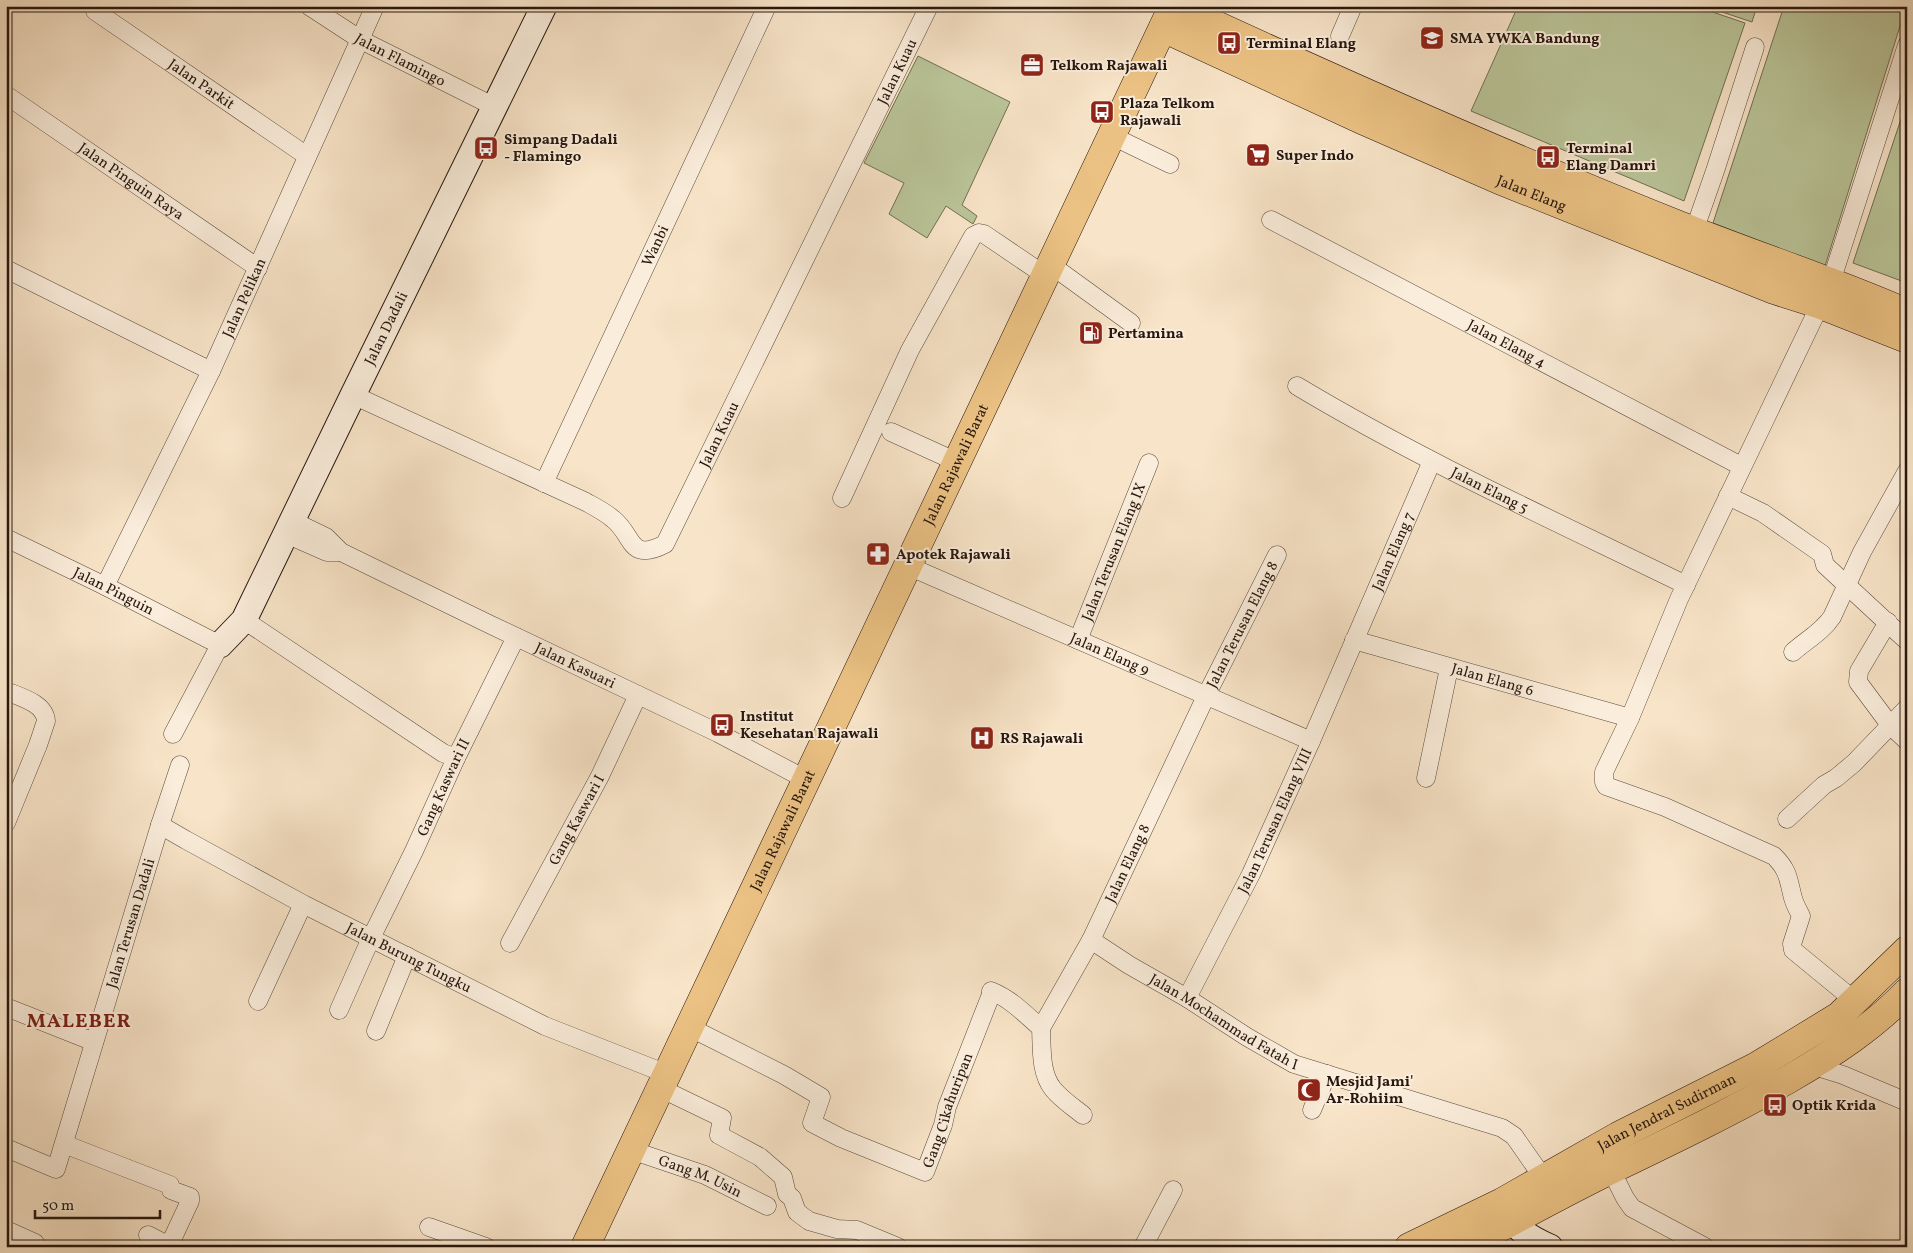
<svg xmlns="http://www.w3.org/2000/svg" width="1913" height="1253" font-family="Vollkorn,serif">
<rect width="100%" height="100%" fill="#f8e4c8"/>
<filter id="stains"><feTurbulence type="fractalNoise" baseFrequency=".004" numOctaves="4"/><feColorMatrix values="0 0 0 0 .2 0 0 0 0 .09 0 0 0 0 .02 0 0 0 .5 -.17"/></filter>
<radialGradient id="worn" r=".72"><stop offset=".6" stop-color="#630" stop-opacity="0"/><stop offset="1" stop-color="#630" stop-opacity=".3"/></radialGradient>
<g fill="#bac599" stroke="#706e54">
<path d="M 1518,6 L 1695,6 L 1745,23 L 1684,201 L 1471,111 Z"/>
<path d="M 1704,6 L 1757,6 L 1752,22 Z"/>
<path d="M 1784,6 L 1906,7 L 1825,266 L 1713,223 Z"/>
<path d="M 918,56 L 1010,102 L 962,205 L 977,216 L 973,224 L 946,206 L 927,238 L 889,214 L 904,183 L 864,163 Z"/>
<path d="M 1907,101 L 1907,283 L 1853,263 Z"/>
</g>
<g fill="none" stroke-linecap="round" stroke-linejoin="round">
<defs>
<g id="street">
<path id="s1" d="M 309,6 L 361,40 L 495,107"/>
<path id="s2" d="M 95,11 L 307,156"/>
<path d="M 1340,36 L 1353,6"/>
<path id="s3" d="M 6,95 L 258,268"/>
<path d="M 1112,136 L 1170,164"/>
<path id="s4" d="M 1271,220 L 1741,466"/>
<path d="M 1694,231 L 1715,171 L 1755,47"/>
<path d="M 1051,265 L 1131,323"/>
<path d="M 6,269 L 211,371"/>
<path id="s5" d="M 1297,386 C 1422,461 1555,521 1686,585"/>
<path id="s6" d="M 353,395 L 586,502 C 595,507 605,512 613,519 C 634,535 628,563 665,544 L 929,6"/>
<path d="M 891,432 L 957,462"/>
<path id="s7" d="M 544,483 L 767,6"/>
<path d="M 1728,496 L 1763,513 L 1822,554 L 1825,565 L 1907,641"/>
<path d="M 842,498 L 910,350 L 973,236 L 979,233 L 984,234 L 1046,276"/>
<path id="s8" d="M 293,521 L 326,537 L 341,552 L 491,625 L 718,733 L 807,780"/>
<path d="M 286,534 L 327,552 L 341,552"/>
<path id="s9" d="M 6,538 L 105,586 L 220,645 L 173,734"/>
<path id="s10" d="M 908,566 L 1311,741"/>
<path id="s11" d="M 105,586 L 211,371 L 375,6"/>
<path d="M 244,620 L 443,753 L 456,758"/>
<path d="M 1888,622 L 1859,671 L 1858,682 L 1890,725 L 1907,741"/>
<path id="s12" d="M 1078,640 L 1149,463"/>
<path id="s13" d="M 1354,640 L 1630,718"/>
<path d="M 1793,652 C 1805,641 1822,632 1832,617 L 1862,552 L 1907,471"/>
<path d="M 6,691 C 20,697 45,703 46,721 L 38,745 L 6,823"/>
<path d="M 1426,778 L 1449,668"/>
<path d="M 1787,819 L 1824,785 L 1836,778 L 1854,763 L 1907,708"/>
<path id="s14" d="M 160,825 L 186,840 L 303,904 L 545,1026 L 667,1074"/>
<path id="s15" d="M 1091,940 L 1129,965 L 1187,998 L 1247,1037 L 1294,1064 L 1502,1128 L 1514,1136 L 1544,1179"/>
<path id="s16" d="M 510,943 L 600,776 L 638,695"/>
<path d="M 991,991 C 1011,999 1025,1014 1041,1028 C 1042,1048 1040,1073 1053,1089 C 1061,1099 1073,1107 1083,1115"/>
<path id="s17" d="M 1187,998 L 1251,874 L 1311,741 L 1432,461"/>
<path d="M 258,1001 L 303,904"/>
<path d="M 1855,1001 L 1793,950 L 1792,944 L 1801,916 C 1798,910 1795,905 1793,898 C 1788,879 1789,871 1774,856 L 1665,807 L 1606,786 L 1604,782 L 1604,772 L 1630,718 L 1679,599 L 1831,282 L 1907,45"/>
<path d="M 6,1007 L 94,1042"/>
<path id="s18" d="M 339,1010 L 371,938 L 414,851 L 456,758 L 516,637"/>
<path id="s19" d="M 689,1027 L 784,1075 L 821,1097 L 812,1123 L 841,1138 L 925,1172 L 943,1125 L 947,1107 L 992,992"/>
<path id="s20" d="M 1041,1028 L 1091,940 L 1207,694 L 1277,555"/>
<path d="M 376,1031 L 407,956"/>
<path d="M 1814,1066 L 1843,1075 L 1907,1102"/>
<path d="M 660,1088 L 722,1118 L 719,1135 L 760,1157 L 783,1177 L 787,1194 L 792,1198 L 797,1212 L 809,1221 L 837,1229 L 857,1230 L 898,1247"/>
<path d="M 1312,1110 L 1327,1074"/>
<path d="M 64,1144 L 170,1185 L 171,1190 L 190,1197 L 190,1201 L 169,1246"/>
<path id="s21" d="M 6,1148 L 56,1169 L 160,825 L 180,765"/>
<path id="s22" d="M 631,1150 L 705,1175 L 767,1206"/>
<path d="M 1611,1170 L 1625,1198 L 1632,1208 L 1705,1247"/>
<path d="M 429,1227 L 486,1247"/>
<path d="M 6,1230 L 35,1243 L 37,1247"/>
<path d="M 148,1235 L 171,1247"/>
<path d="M 1143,1247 L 1173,1190"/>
</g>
<g id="secondary">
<path id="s23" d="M 220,645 L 244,620 L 353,395 L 544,6"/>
<path d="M 1503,1205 C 1516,1229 1525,1236 1550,1247"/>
</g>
<g id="primary">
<path d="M 1175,6 C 1346,85 1519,162 1694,231 C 1765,259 1837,282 1907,313"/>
<path id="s24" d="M 1163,28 L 1362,120 L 1499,180 L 1774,290 L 1821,305 L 1907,339"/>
</g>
<g id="highway">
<path id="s25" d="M 585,1247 L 1173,6"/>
<path id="s26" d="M 1409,1247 L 1502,1202 L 1618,1136 L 1757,1066 L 1839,1016 L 1907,950"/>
<path d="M 1463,1247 C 1514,1221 1565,1192 1617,1167 C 1675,1139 1733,1111 1789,1079 C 1832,1054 1872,1028 1907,992"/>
</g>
</defs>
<use href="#street" stroke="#5b4a3c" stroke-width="19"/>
<use href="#secondary" stroke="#27170e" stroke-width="27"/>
<use href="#primary" stroke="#27170e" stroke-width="29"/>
<use href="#highway" stroke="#27170e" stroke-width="29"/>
<use href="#street" stroke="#faeddb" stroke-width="18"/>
<use href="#secondary" stroke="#faeddb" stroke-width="25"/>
<use href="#primary" stroke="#ecc284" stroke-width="28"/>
<use href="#highway" stroke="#ecc284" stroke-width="28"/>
</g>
<defs>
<symbol id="school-square" viewBox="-11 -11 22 22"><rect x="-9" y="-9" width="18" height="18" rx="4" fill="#8f2418" stroke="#faeddb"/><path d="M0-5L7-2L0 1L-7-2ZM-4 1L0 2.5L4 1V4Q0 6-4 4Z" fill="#fff"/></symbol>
<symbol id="bus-square" viewBox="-11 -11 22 22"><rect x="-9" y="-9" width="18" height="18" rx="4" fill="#8f2418" stroke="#faeddb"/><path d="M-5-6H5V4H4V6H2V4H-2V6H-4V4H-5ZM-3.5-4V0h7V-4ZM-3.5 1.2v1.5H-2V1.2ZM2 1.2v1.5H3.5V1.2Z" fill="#fff"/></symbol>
<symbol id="office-square" viewBox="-11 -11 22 22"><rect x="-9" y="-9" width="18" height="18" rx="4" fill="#8f2418" stroke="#faeddb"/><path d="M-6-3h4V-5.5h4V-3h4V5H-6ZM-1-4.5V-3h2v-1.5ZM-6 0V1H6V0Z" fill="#fff"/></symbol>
<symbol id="supermarket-square" viewBox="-11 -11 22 22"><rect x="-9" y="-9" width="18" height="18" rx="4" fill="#8f2418" stroke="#faeddb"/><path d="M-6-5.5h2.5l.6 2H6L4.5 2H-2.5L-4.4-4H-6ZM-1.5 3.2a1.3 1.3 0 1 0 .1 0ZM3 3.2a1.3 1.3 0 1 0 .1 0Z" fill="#fff"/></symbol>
<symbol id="fuel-square" viewBox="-11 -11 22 22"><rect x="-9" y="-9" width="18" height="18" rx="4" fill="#8f2418" stroke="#faeddb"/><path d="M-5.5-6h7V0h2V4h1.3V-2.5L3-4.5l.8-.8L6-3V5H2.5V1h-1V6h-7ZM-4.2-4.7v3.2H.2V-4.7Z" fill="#fff"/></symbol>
<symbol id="pharmacy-square" viewBox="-11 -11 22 22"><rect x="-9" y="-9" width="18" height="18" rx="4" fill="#8f2418" stroke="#faeddb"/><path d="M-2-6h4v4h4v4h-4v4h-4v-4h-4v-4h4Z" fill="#fff"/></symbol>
<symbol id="hospital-square" viewBox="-11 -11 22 22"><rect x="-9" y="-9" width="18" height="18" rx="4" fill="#8f2418" stroke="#faeddb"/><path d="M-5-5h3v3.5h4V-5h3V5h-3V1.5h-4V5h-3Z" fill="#fff"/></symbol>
<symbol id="mosque-square" viewBox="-11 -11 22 22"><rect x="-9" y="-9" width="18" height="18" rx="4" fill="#8f2418" stroke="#faeddb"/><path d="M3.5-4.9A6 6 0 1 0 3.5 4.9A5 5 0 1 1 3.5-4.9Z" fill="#fff"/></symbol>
</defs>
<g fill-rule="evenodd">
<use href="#school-square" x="1418" y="24" width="28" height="28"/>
<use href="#bus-square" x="1215" y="29" width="28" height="28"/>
<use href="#office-square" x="1018" y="51" width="28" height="28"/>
<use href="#bus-square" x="1088" y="98" width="28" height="28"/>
<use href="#bus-square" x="472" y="134" width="28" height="28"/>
<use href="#supermarket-square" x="1244" y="141" width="28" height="28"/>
<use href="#bus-square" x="1534" y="143" width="28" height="28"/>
<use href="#fuel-square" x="1077" y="319" width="28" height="28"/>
<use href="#pharmacy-square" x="864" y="540" width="28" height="28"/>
<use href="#bus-square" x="708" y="711" width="28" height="28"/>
<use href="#hospital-square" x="968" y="724" width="28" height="28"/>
<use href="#mosque-square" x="1295" y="1076" width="28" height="28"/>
<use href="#bus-square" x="1761" y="1091" width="28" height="28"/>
</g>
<g text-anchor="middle" stroke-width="4" stroke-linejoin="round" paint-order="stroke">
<g font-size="15" font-weight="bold" fill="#27170e" stroke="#faeddb" text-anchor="start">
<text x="1450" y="43">SMA YWKA Bandung</text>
<text x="1246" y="48">Terminal Elang</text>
<text x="1050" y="70">Telkom Rajawali</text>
<text x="1120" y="108">Plaza Telkom<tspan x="1120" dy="17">Rajawali</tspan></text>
<text x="504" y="144">Simpang Dadali<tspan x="504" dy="17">- Flamingo</tspan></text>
<text x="1566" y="153">Terminal<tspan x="1566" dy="17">Elang Damri</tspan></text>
<text x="1276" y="160">Super Indo</text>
<text x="1108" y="338">Pertamina</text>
<text x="896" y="559">Apotek Rajawali</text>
<text x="740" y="721">Institut<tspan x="740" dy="17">Kesehatan Rajawali</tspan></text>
<text x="1000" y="743">RS Rajawali</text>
<text x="1326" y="1086">Mesjid Jami'<tspan x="1326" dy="17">Ar-Rohiim</tspan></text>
<text x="1792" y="1110">Optik Krida</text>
</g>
<g font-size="15" fill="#27170e" stroke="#faeddb">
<text dy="5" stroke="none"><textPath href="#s1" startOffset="106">Jalan Flamingo</textPath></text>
<text dy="5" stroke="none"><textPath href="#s6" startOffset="882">Jalan Kuau</textPath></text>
<text dy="5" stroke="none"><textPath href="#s2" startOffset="129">Jalan Parkit</textPath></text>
<text dy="5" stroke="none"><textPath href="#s3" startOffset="152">Jalan Pinguin Raya</textPath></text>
<text dy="5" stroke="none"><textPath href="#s24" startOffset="404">Jalan Elang</textPath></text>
<text dy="5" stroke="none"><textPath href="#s7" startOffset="262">Wanbi</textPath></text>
<text dy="5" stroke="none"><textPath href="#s11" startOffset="320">Jalan Pelikan</textPath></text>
<text dy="5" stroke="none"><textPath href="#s23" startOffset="359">Jalan Dadali</textPath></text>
<text dy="5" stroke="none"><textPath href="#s4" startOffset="266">Jalan Elang 4</textPath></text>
<text dy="5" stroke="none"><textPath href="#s6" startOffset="478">Jalan Kuau</textPath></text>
<text dy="5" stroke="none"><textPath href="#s25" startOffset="866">Jalan Rajawali Barat</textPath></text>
<text dy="5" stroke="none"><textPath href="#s5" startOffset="219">Jalan Elang 5</textPath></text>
<text dy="5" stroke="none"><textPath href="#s17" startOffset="492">Jalan Elang 7</textPath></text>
<text dy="5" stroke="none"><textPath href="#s12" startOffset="95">Jalan Terusan Elang IX</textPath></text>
<text dy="5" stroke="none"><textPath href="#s9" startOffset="120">Jalan Pinguin</textPath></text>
<text dy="5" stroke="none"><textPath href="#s20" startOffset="451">Jalan Terusan Elang 8</textPath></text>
<text dy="5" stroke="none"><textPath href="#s10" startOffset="220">Jalan Elang 9</textPath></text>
<text dy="5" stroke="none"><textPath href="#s8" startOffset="318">Jalan Kasuari</textPath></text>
<text dy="5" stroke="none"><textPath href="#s13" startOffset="144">Jalan Elang 6</textPath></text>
<text dy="5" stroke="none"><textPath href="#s18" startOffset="246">Gang Kaswari II</textPath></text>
<text dy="5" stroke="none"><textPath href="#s16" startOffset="140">Gang Kaswari I</textPath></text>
<text dy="5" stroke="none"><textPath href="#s17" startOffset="198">Jalan Terusan Elang VIII</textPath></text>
<text dy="5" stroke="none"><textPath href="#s25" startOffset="461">Jalan Rajawali Barat</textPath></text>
<text dy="5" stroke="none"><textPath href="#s20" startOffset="186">Jalan Elang 8</textPath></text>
<text dy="5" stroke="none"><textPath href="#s21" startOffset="311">Jalan Terusan Dadali</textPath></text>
<text dy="5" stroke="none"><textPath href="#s14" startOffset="282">Jalan Burung Tungku</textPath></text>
<text dy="5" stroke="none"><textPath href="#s15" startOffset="156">Jalan Mochammad Fatah I</textPath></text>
<text dy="5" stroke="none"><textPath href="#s19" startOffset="366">Gang Cikahuripan</textPath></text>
<text dy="5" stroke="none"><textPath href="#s26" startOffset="291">Jalan Jendral Sudirman</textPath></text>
<text dy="5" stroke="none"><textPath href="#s22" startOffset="74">Gang M. Usin</textPath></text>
</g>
<g font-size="20" font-weight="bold" letter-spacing="1" fill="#7a1f14" stroke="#faeddb">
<text x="79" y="1027">MALEBER</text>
</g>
</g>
<rect width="1913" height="1253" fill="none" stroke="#f8e4c8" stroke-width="25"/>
<rect x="8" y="8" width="1898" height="1238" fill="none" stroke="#27170e" stroke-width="2.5"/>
<rect x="12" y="12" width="1888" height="1228" fill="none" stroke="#27170e"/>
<path d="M35 1210v8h125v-8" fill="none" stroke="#27170e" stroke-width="2.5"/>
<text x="42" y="1210" font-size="15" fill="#27170e" stroke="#faeddb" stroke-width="4" paint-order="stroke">50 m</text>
<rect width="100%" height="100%" filter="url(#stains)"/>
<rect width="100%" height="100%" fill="url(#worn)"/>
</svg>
